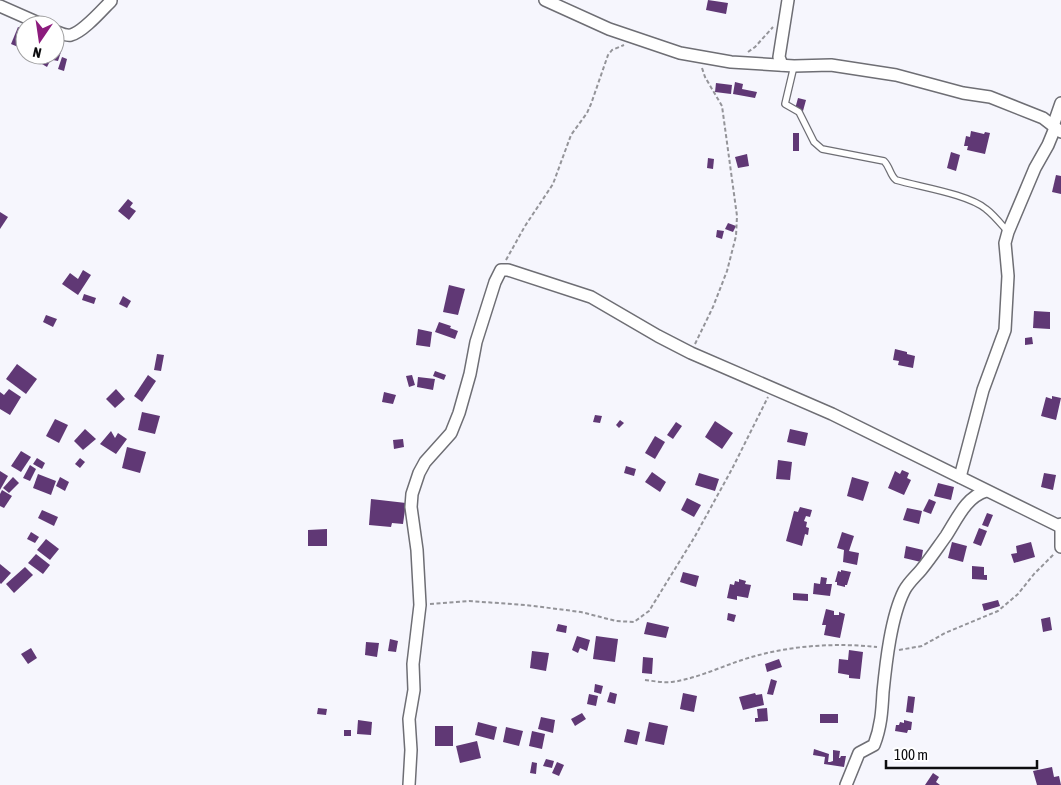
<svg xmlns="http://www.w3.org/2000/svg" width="1061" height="785" font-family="'Asap Condensed',sans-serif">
<rect width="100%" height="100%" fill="#f6f6fd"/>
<g fill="#603875">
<path d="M 708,0 L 728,3 L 726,14 L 706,10 Z"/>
<path d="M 18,27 L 25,30 L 25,44 L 23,49 L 11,44 Z"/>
<path d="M 58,45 L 63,46 L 58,61 L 53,60 Z"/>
<path d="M 34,55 L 40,55 L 50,61 L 47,67 L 32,58 Z"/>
<path d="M 62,57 L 67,59 L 64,71 L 58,69 Z"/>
<path d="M 735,82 L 743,84 L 742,89 L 757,92 L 755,98 L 733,94 Z"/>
<path d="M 716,83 L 732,85 L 731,94 L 715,92 Z"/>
<path d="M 798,98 L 806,100 L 803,111 L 795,109 Z"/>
<path d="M 971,131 L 984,134 L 985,132 L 990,133 L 985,154 L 967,150 L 968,146 L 964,146 L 966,136 L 970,137 Z"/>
<rect x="793" y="133" width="6" height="18"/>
<path d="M 951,152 L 960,155 L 956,171 L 947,168 Z"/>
<path d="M 747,154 L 749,166 L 738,168 L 735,157 Z"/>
<path d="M 708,158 L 714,159 L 713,169 L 707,168 Z"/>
<path d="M 1056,175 L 1061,176 L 1061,194 L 1052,192 Z"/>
<path d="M 128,199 L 133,203 L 130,207 L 136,211 L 129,220 L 118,211 Z"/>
<path d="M 0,212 L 8,217 L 0,229 Z"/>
<path d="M 728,223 L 736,226 L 733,232 L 725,229 Z"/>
<path d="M 717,230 L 724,231 L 722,239 L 716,237 Z"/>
<path d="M 83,270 L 91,275 L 78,295 L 62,284 L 70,273 L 78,279 Z"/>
<path d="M 449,285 L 465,289 L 458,315 L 443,312 Z"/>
<path d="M 84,294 L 96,298 L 94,304 L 82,300 Z"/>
<path d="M 123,296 L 131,301 L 127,308 L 119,304 Z"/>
<path d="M 1034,311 L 1050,312 L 1050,329 L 1033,328 Z"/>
<path d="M 46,315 L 57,319 L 53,327 L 43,322 Z"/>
<path d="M 439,322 L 451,326 L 450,328 L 458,331 L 455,339 L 435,332 Z"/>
<path d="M 418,329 L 432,332 L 430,347 L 416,345 Z"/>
<path d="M 1032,337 L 1033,344 L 1025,345 L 1025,338 Z"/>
<path d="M 895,349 L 907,352 L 907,354 L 915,356 L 913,368 L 898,365 L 899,361 L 893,360 Z"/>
<path d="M 157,354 L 164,355 L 161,371 L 154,370 Z"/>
<path d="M 17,364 L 37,379 L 26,394 L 6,379 Z"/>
<path d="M 435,371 L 446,375 L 444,380 L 433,376 Z"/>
<path d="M 148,375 L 156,381 L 142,402 L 134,396 Z"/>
<path d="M 412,375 L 415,385 L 409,387 L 406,376 Z"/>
<path d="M 418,377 L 435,379 L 433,390 L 417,387 Z"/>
<path d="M 9,389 L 21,397 L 10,415 L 0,409 L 0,392 L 4,395 Z"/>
<path d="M 116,389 L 125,399 L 115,408 L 106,399 Z"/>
<path d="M 384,392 L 396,395 L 393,404 L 382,402 Z"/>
<path d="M 1052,396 L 1061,398 L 1056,420 L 1041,416 L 1046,397 L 1052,399 Z"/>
<path d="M 142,412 L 160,416 L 155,434 L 138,430 Z"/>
<path d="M 595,415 L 602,416 L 600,423 L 593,422 Z"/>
<path d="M 55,419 L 68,425 L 59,443 L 46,436 Z"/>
<path d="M 620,420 L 624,423 L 619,428 L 616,425 Z"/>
<path d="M 715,421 L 733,433 L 722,449 L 705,437 Z"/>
<path d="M 676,422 L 682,426 L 673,439 L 667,435 Z"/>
<path d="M 85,429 L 96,439 L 83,450 L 74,441 Z"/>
<path d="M 790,429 L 808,433 L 805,446 L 787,442 Z"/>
<path d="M 111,431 L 115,438 L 118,433 L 127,439 L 116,454 L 100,444 Z"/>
<path d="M 655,436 L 665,442 L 655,459 L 645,453 Z"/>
<path d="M 403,439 L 404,447 L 394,449 L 393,440 Z"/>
<path d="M 127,447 L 146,452 L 140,473 L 122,468 Z"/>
<path d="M 21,451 L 31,457 L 21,472 L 11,466 Z"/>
<path d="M 37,458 L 45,463 L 42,469 L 33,464 Z"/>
<path d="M 80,458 L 85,462 L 80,468 L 75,464 Z"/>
<path d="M 778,460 L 792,462 L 790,480 L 776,479 Z"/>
<path d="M 30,465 L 36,469 L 30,481 L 23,478 Z"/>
<path d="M 626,466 L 636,469 L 634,476 L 624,473 Z"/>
<path d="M 902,470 L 909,473 L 907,478 L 911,480 L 904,495 L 888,488 L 895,471 L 900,474 Z"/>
<path d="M 0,471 L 8,476 L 0,490 Z"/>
<path d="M 652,472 L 666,482 L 660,492 L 645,482 Z"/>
<path d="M 699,473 L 719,479 L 715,491 L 695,485 Z"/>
<path d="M 1044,473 L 1056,475 L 1053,490 L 1041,487 Z"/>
<path d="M 38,474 L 56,481 L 51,495 L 33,488 Z"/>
<path d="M 13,477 L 19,483 L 9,493 L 3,488 Z"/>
<path d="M 60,477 L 69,482 L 65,491 L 56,486 Z"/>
<path d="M 852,477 L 869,482 L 863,501 L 847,496 Z"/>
<path d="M 938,483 L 954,487 L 951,500 L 934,496 Z"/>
<path d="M 2,490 L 12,496 L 4,508 L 0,506 L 0,494 Z"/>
<path d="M 687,498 L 701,505 L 694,517 L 681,510 Z"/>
<path d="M 371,499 L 406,503 L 403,524 L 392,523 L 391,527 L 369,525 Z"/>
<path d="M 929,499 L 936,502 L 931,514 L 923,511 Z"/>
<path d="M 800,507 L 812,510 L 810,517 L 806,516 L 804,521 L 807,522 L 806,527 L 809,528 L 808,535 L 805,534 L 802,546 L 786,541 L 794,511 L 798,512 Z"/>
<path d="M 907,508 L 922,511 L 919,524 L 903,520 Z"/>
<path d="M 42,510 L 58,517 L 54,526 L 38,518 Z"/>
<path d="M 987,513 L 993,515 L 988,527 L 982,525 Z"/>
<path d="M 979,528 L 987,531 L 981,546 L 973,543 Z"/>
<path d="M 327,529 L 327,546 L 308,546 L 308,530 Z"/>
<path d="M 31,532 L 39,537 L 35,543 L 27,539 Z"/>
<path d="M 842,532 L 854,536 L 849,551 L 859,553 L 857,565 L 843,562 L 844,550 L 837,548 Z"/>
<path d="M 46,539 L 59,549 L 50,560 L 37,550 Z"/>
<path d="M 952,542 L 967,546 L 963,562 L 948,558 Z"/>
<path d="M 1031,542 L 1035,557 L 1014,563 L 1011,554 L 1017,553 L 1016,546 Z"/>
<path d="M 906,546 L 923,550 L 921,562 L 904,558 Z"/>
<path d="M 36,554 L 50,565 L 43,574 L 28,563 Z"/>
<path d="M 0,564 L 11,573 L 1,584 L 0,583 Z"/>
<path d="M 972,566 L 984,567 L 984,575 L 987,575 L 987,580 L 972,579 Z"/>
<path d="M 25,567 L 33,575 L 14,593 L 6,584 Z"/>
<path d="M 841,570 L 851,572 L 847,585 L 845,585 L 845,587 L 837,585 L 837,582 L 835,582 L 838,571 L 841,572 Z"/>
<path d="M 683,572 L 699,576 L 696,587 L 680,582 Z"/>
<path d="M 821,577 L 827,578 L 826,584 L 832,584 L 830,596 L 813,594 L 814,583 L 820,584 Z"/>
<path d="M 739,579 L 746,581 L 745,584 L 751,585 L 748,598 L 737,596 L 737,600 L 727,598 L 730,584 L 734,585 L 735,581 L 739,582 Z"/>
<path d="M 793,593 L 808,594 L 808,601 L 793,600 Z"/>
<path d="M 998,600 L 1000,606 L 984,611 L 982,604 Z"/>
<path d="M 826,609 L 834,611 L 834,615 L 839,615 L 839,612 L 845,614 L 840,638 L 824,635 L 826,625 L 822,625 Z"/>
<path d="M 728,613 L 736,615 L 734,622 L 727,620 Z"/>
<path d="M 1050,617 L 1052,630 L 1043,632 L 1041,619 Z"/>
<path d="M 647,622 L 669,627 L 666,638 L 644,634 Z"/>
<path d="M 558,624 L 567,626 L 566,633 L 556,631 Z"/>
<path d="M 577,636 L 590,640 L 587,651 L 580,648 L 578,653 L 572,650 Z"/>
<path d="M 596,636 L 618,639 L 615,662 L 593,659 Z"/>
<path d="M 390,639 L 398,641 L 396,652 L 388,651 Z"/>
<path d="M 366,642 L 379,643 L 377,657 L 365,655 Z"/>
<path d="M 31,648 L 37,658 L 28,664 L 21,654 Z"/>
<path d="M 849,650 L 863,652 L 860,679 L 849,678 L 849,675 L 838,673 L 839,659 L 848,660 Z"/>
<path d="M 532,651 L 549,653 L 546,671 L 530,668 Z"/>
<path d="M 643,657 L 653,658 L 652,674 L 642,673 Z"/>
<path d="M 779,659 L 782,667 L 767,672 L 765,664 Z"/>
<path d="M 771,679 L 777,681 L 773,695 L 767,694 Z"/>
<path d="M 595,684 L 603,686 L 601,694 L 594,692 Z"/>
<path d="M 610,692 L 617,694 L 615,704 L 607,702 Z"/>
<path d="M 683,693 L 697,696 L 694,712 L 680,709 Z"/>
<path d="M 755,693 L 756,695 L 762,694 L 764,705 L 743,710 L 739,697 Z"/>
<path d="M 589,694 L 598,696 L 596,706 L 587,704 Z"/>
<path d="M 908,696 L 915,697 L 913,713 L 906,712 Z"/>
<path d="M 318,708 L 327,709 L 326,715 L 317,714 Z"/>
<path d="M 767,708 L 768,721 L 755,722 L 755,718 L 758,718 L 757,709 Z"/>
<path d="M 582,713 L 586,719 L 575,726 L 571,719 Z"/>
<rect x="820" y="714" width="18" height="9"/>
<path d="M 541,717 L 555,720 L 553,733 L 538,729 Z"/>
<path d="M 358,720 L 372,722 L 371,735 L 357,734 Z"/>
<path d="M 904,720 L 912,722 L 911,730 L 908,730 L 907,733 L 895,731 L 896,725 L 899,725 L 900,722 L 904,723 Z"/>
<path d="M 478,722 L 497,727 L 494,740 L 475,735 Z"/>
<path d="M 649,722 L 668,726 L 664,745 L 645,741 Z"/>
<rect x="435" y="726" width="18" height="20"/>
<path d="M 506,727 L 523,731 L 519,746 L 503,742 Z"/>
<path d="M 627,729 L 640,732 L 637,745 L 624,742 Z"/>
<rect x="344" y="730" width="7" height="6"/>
<path d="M 532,731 L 545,734 L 542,749 L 529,746 Z"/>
<path d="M 477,741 L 481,758 L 460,763 L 456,746 Z"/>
<path d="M 814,749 L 829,754 L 828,762 L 830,762 L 833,761 L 833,750 L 840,751 L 839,758 L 840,758 L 841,756 L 846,756 L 844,767 L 824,764 L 825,757 L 813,755 Z"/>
<path d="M 546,759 L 554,761 L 552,768 L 543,766 Z"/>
<path d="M 532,762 L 537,763 L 536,774 L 530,773 Z"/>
<path d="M 557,762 L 564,765 L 559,776 L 552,773 Z"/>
<path d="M 1052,767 L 1054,777 L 1059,776 L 1061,785 L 1037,785 L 1033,771 Z"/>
<path d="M 933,773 L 939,777 L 936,782 L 940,785 L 925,785 Z"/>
</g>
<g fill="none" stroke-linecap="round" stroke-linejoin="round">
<defs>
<path id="lane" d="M 794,66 L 785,104 L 799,112 L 814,142 L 822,149 L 884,161 C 890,167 890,175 896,180 C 920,187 968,194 986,209 C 994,215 1001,224 1008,232"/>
<g id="street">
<path d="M 545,0 L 609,29 L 680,53 L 731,62 L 794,66 L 831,65 L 896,75 L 963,93 L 990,97 L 1043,118 L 1061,132"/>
<path d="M 0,6 L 43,25"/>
<path d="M 55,31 C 60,33 65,36 71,35 C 83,32 102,10 111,1"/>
<path d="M 782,65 L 779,57 L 788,0"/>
<path d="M 960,477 L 983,390 L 1005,330 L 1008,276 L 1005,243 L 1008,232 L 1035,168 L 1048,145 L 1055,128 L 1054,123 L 1061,103"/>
<path d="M 1061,524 L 1061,547"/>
<path d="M 409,785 L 411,750 L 409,719 L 414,690 L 413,664 L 420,605 L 417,550 L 411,507 L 412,494 L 419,473 L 425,462 L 451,433 L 459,413 L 470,374 L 476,342 L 495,282 L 501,270 L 508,270 L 591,297 L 658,336 L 691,353 L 832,414 L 1061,527"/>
<path d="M 846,785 L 859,753 L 874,745 C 881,727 882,711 883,692 C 886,662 891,617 904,591 C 908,583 916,576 921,570 C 930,559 938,547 946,536 C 957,519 966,497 986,491"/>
</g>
</defs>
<use href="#lane" stroke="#6e6e74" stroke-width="8"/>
<use href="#street" stroke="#6e6e74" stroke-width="14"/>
<g stroke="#949499" stroke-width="2" stroke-dasharray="4 2.5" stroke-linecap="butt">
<path d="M 748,52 L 755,47 L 773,27"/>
<path d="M 506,260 L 525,226 L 553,184 L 571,135 L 587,113 L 591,104 L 608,55 L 612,50 L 624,45"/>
<path d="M 695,344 L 713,307 L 727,271 L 736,236 L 737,216 L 722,106 L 705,77 L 702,68"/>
<path d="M 430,604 L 469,601 L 526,605 L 581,612 L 616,621 L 634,622 L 649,611 L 694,538 L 732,469 L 768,397"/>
<path d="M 899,650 L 922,646 L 945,633 L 998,611 L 1018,594 L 1034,574 L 1054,554"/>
<path d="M 645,680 C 654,681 663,683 672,682 C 701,678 730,662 759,655 C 797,645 839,643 877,647"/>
</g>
<use href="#lane" stroke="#fff" stroke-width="5.5"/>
<use href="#street" stroke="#fff" stroke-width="11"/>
</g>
<g transform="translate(40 40) rotate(193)"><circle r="24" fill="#ffffff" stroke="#9e9e9f"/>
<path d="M0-4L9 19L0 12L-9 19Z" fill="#8c1b7d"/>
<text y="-8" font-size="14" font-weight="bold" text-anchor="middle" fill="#0d0d0f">N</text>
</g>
<path d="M886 760v8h151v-8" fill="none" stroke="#0d0d0f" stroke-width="2.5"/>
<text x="894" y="760" font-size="15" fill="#0d0d0f" stroke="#ffffff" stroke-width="4" paint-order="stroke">100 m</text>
</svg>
